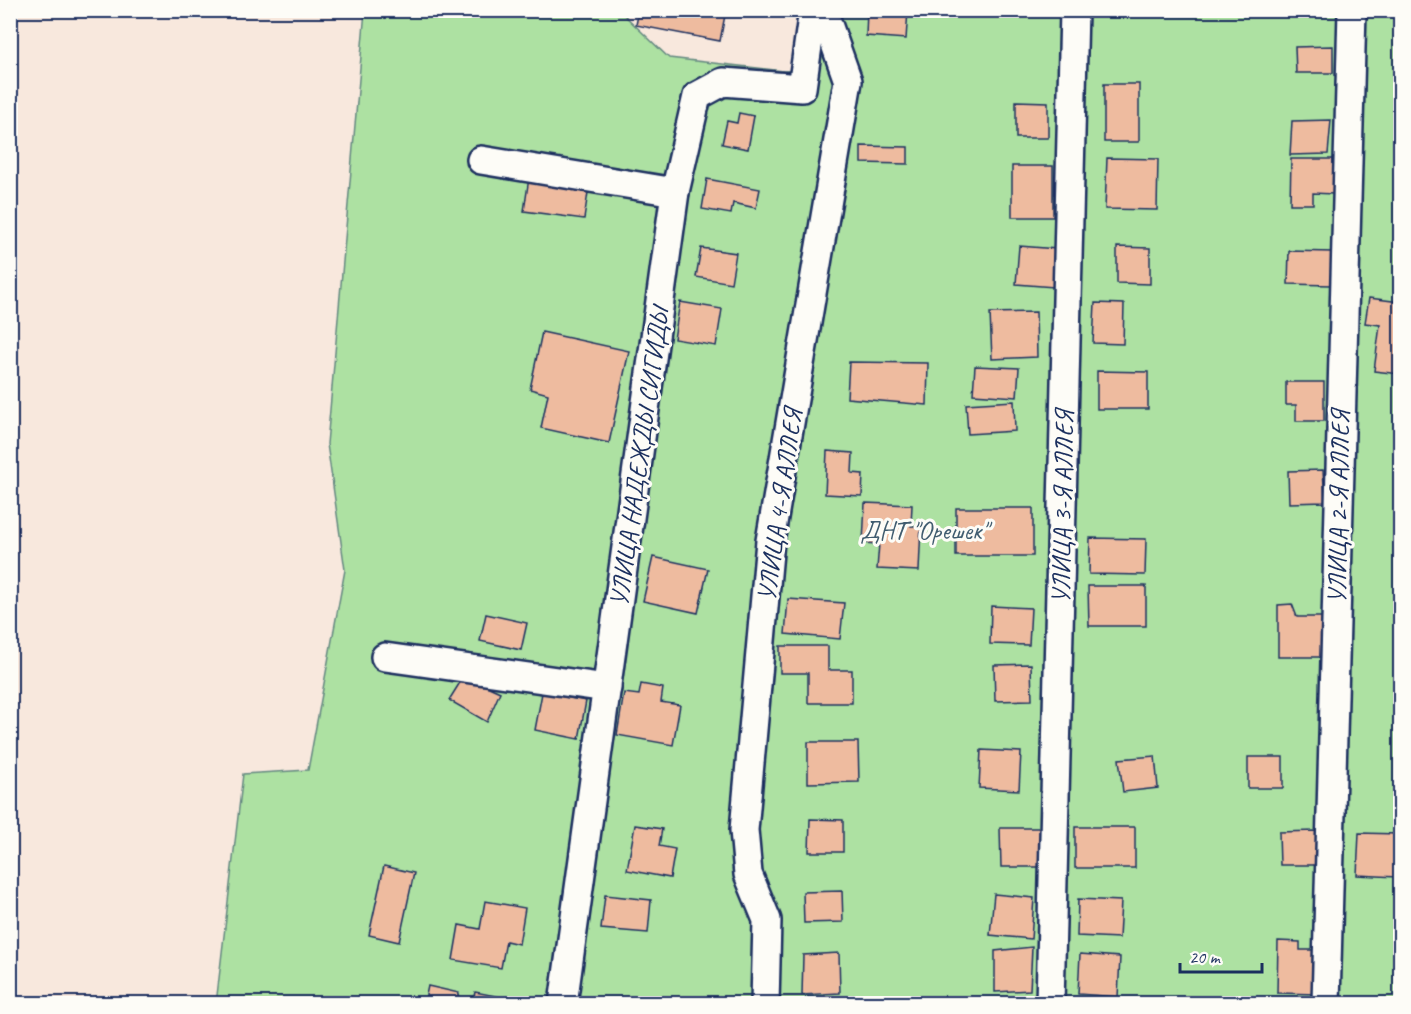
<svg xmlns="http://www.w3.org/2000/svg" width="1411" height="1014" font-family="Caveat,sans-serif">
<rect width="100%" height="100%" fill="#f8e8dd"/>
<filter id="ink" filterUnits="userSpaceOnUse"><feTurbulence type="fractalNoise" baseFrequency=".0167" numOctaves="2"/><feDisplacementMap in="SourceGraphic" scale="12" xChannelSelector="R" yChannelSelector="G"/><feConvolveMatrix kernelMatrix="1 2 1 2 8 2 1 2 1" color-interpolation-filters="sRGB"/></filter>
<g filter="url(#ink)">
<path fill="#ade1a2" stroke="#648880" stroke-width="1.5" d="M 365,11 L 620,11 L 669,58 L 784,71 L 815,69 L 822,11 L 1400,11 L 1400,1003 L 216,1004 L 243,774 L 308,770 L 345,570 L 327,444 Z"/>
<g fill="#eebb9f" stroke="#1b2f5e" stroke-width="1.5">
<path d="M 639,10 L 726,10 L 720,41 L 636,25 Z"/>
<path d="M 867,10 L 908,10 L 906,39 L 866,36 Z"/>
<path d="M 1333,46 L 1333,73 L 1296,73 L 1295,47 Z"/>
<rect x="1104" y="84" width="35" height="58"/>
<path d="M 1016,101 L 1048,102 L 1048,138 L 1016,138 Z"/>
<path d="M 739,113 L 754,116 L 748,149 L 722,144 L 727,121 L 737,123 Z"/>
<path d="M 1331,120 L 1328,154 L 1290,155 L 1292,121 Z"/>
<path d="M 861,146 L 908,147 L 908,164 L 861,163 Z"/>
<path d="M 1107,158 L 1158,159 L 1157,210 L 1105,209 Z"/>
<path d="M 1291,159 L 1333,159 L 1333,194 L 1313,193 L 1313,204 L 1290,204 Z"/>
<rect x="1012" y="166" width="41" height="51"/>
<path d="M 529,178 L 589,186 L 584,219 L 524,211 Z"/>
<path d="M 707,179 L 760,189 L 756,208 L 733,203 L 731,214 L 702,209 Z"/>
<path d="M 1019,246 L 1057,249 L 1054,287 L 1016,284 Z"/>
<path d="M 1117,247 L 1150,248 L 1150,284 L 1117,283 Z"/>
<path d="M 701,248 L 736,253 L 731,283 L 696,277 Z"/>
<path d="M 1289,251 L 1332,252 L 1331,285 L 1288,284 Z"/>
<path d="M 1369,298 L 1400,302 L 1400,374 L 1374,371 L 1380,325 L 1365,323 Z"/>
<path d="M 680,302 L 722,309 L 716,346 L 674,339 Z"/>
<path d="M 1095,303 L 1124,304 L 1123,344 L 1093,343 Z"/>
<path d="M 1036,312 L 1037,357 L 992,359 L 990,313 Z"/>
<path d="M 542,332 L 629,351 L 609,443 L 541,428 L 548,394 L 530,389 Z"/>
<path d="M 849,362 L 928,363 L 927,405 L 847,398 Z"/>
<path d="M 975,366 L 1019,368 L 1017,397 L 973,394 Z"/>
<path d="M 1097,371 L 1148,372 L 1148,409 L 1097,409 Z"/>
<path d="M 1286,382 L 1324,382 L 1324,421 L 1296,421 L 1296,405 L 1286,405 Z"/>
<path d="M 1014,401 L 1015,431 L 968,434 L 966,404 Z"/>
<path d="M 827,451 L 853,453 L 852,473 L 863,474 L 862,496 L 825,494 Z"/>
<path d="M 1323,470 L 1325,502 L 1289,503 L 1288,471 Z"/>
<path d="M 865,503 L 912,505 L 911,526 L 921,526 L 919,571 L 877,569 L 879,544 L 863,543 Z"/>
<rect x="956" y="508" width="77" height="48"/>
<path d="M 1090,538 L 1146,539 L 1145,575 L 1089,574 Z"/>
<path d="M 653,557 L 708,569 L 698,613 L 643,601 Z"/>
<path d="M 1088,586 L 1146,586 L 1146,626 L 1089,626 Z"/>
<path d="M 788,599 L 844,603 L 840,639 L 785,634 Z"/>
<path d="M 1292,604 L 1297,617 L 1326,617 L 1325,657 L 1278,657 L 1278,605 Z"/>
<path d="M 991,606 L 1031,608 L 1029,645 L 990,644 Z"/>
<path d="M 486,614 L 527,623 L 521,650 L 480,641 Z"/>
<path d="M 780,646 L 828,646 L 828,670 L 852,670 L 852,703 L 808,703 L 808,673 L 780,673 Z"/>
<path d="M 1031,664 L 1032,700 L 995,701 L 994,665 Z"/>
<path d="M 464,676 L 500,692 L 487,722 L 449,700 Z"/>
<path d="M 641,684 L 663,688 L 661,702 L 680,705 L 673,745 L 617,735 L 624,693 L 639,695 Z"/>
<path d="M 542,693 L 586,701 L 579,739 L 535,730 Z"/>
<path d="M 808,742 L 858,742 L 859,782 L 808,783 Z"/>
<path d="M 981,750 L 1021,752 L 1019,790 L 979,788 Z"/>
<path d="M 1155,756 L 1158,788 L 1123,792 L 1119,759 Z"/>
<rect x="1248" y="757" width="35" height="31"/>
<path d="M 810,819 L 843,820 L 843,852 L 809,852 Z"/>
<path d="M 635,825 L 662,829 L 659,846 L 675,849 L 670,878 L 627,870 Z"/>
<rect x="1075" y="827" width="60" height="41"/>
<path d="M 1000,828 L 1042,828 L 1042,867 L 1001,867 Z"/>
<path d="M 1316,831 L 1316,865 L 1280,865 L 1279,832 Z"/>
<path d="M 1359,833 L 1399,834 L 1397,877 L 1357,875 Z"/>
<path d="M 384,866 L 414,873 L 399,942 L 369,935 Z"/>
<path d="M 842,891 L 843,922 L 804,923 L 803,892 Z"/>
<path d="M 994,894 L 1034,898 L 1031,939 L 990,935 Z"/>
<path d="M 605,895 L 651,900 L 648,933 L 601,929 Z"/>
<path d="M 1078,899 L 1121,901 L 1119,938 L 1077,936 Z"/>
<path d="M 485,901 L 525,908 L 519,944 L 506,941 L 501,968 L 453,960 L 459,925 L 480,929 Z"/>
<path d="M 1278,941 L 1300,942 L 1300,950 L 1318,950 L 1318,994 L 1277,993 Z"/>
<path d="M 1032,947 L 1030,990 L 995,992 L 995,951 Z"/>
<path d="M 839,953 L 840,993 L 802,995 L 803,955 Z"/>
<path d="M 1080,954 L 1120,957 L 1118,997 L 1078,994 Z"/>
<path d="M 428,986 L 459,993 L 457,1004 L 424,1004 Z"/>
<path d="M 475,992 L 531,1003 L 531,1004 L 472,1004 Z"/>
</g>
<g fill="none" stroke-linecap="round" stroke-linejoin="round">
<defs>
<g id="minor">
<path d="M 481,160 L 675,192"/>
<path d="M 385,657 L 607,688"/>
<path d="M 563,1004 L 675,192 L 697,96 L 723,82 L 802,88 L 813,10"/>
<path d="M 765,1004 L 767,920 L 748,874 L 744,830 L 770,541 L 848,81 L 823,10"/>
<path d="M 1050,1004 L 1074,10"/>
<path d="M 1326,1004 L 1352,10"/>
</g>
</defs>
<use href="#minor" stroke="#1b2f5e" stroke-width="32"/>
<use href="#minor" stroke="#fdfcf7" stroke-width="27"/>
</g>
</g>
<g text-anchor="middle" stroke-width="6" stroke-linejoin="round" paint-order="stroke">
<g font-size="26" fill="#1b2f5e" stroke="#fdfcf7">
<text transform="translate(639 457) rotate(-82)" y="9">УЛИЦА НАДЕЖДЫ СИГИДЫ</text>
<text transform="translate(779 505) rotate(-82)" y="9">УЛИЦА 4-Я АЛЛЕЯ</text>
<text transform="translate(1062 507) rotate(-89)" y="9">УЛИЦА 3-Я АЛЛЕЯ</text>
<text transform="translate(1338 507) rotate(-89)" y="9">УЛИЦА 2-Я АЛЛЕЯ</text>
</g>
<g font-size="26" fill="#405c6f" stroke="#fdfcf7">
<text x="924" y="539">ДНТ "Орешек"</text>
</g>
</g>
<rect width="1411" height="1014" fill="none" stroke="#fdfcf7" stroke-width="36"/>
<rect x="18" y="18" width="1375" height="978" fill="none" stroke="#1b2f5e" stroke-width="2" filter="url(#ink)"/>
<path d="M1180 963v9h82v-9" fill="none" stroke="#1b2f5e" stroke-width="3"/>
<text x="1189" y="963" font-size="18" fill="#1b2f5e" stroke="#fdfcf7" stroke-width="4.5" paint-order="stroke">20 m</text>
</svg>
